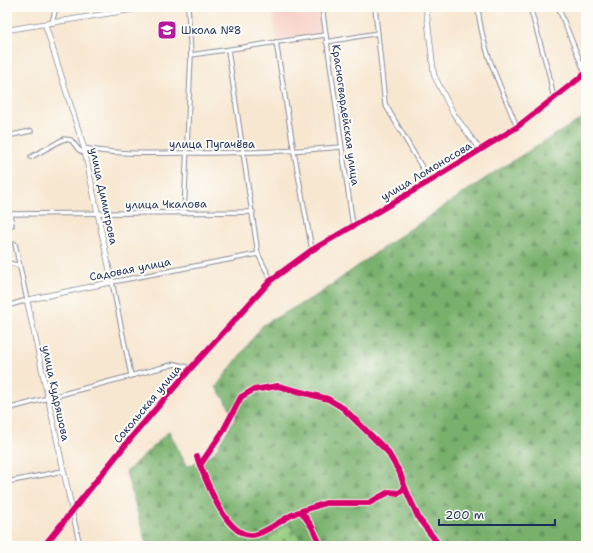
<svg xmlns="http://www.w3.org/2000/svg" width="593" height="553" font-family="'Shantell Sans',sans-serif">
<defs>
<pattern id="forest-firs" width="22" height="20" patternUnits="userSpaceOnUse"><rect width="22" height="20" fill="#78b06c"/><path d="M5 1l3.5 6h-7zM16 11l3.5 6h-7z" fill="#62905c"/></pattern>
<pattern id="cemetery-stones" width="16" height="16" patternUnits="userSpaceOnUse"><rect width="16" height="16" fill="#96cc7d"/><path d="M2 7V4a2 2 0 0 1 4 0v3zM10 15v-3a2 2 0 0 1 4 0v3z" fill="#7aa66a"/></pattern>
</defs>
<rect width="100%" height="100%" fill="#fdfcf7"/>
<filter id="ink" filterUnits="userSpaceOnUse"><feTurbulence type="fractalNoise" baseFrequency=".025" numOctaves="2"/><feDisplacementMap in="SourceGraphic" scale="8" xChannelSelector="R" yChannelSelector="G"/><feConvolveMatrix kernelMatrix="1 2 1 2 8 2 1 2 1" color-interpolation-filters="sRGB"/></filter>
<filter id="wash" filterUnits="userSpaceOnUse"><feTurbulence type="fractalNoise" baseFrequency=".012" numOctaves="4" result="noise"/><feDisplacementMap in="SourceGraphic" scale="16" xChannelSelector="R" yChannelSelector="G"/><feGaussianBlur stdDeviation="0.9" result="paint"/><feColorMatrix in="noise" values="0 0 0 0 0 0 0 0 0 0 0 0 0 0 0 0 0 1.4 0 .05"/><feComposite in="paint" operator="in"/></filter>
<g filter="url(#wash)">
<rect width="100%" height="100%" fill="#f7e7d1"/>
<path fill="#f7d1c8" d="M 272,7 L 318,7 L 322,33 L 277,40 Z"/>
<path fill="url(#forest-firs)" stroke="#4a7065" d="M 586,116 L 586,546 L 147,546 L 126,472 L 169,431 L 187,467 L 214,453 L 236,417 L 216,387 L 263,325 L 319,294 L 394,240 L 498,170 Z"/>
<path fill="url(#cemetery-stones)" stroke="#587e6e" d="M 288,524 L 307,546 L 258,546 Z"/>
</g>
<g filter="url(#ink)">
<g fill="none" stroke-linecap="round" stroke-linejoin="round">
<defs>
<g id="minor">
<path d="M 322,7 L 353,226"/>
<path d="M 375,7 L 385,104 L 430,181"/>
<path d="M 478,7 C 481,49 502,89 517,127"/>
<path d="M 530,7 L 549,74 L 554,100"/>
<path d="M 558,7 L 585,73"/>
<path d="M 52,23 L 56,7"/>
<path d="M 276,42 L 294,152 L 312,250"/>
<path d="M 326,42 L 378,33"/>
<path d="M 228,50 L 258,254 L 271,280"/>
<path d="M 191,55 L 325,35"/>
<path d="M 7,136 L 31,131"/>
<path d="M 84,148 C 116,155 149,153 182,153 C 235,153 288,152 341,147"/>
<path d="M 480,150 L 517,127 L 586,73"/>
<path d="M 31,157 L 64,139 L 71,140 L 79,150 L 86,154"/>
<path d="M 184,213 L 191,55 L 188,7"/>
<path d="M 7,214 L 253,212"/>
<path d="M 10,214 L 12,225"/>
<path d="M 7,263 L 18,265"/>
<path d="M 7,306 L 27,300 L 15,244"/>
<path d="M 131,375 L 112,282 L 258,254"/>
<path d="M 7,409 L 175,364 L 191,368"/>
<path d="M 7,482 L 63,471"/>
<path d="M 72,510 L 80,546"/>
</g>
<g id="tertiary">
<path d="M 45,24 L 84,148 L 112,282 L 27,300 L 72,510"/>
<path d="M 7,30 L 148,7"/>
<path d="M 44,546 L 130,439 L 191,368 L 271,280 L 312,250 L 430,181 L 480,150 L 453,113 L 434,75 L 426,7"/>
</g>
</defs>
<use href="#minor" stroke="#898b98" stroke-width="5.5"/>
<use href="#tertiary" stroke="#898b98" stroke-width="6"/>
<use href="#minor" stroke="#fff" stroke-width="3.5"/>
<use href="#tertiary" stroke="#fff" stroke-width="4.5"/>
<defs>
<g id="cycleway">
<path d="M 197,457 C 205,477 227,544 257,534 C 273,529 285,516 301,511 L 312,527 L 321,546"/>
<path d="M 200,465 L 222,433 L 241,397 L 253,390 L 278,386 L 328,399 L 343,408 L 387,451 L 400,473 L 405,488 L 419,519 L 440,546"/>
<path d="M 301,511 L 326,503 L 369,503 L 389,492 L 399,493 L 405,488"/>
<path d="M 44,546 L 130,439 L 191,368 L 271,280 L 312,250 L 430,181 L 517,127 L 586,73"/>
</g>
</defs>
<use href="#cycleway" stroke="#fdfcf7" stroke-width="8"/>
<use href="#cycleway" stroke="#d6006c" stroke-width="6"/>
</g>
</g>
<defs>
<symbol id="school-square" viewBox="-11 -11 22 22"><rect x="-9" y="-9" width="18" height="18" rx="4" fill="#b5179e" stroke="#fdfcf7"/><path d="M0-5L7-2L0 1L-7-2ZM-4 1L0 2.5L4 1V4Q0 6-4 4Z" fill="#fff"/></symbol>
</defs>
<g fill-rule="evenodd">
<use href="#school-square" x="156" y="19" width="22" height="22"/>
</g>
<g text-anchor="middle" stroke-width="4" stroke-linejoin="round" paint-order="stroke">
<g font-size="11" fill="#1b2f5e" stroke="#fdfcf7" text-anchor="start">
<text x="181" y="34">Школа №8</text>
</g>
<g font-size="11" fill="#1b2f5e" stroke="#fdfcf7">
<text transform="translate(346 115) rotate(82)" y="4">Красногвардейская улица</text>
<text x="212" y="148">улица Пугачёва</text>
<text transform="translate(426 171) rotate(-31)" y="4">улица Ломоносова</text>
<text transform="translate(104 196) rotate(78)" y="4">улица Димитрова</text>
<text transform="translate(166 204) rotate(-1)" y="4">улица Чкалова</text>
<text transform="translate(130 269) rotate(-11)" y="4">Садовая улица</text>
<text transform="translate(56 393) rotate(78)" y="4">улица Кудряшова</text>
<text transform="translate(147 404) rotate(-50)" y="4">Сокольская улица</text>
</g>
</g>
<rect width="593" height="553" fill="none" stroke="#fdfcf7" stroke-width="24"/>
<path d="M439 519v6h116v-6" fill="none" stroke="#1b2f5e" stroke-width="2"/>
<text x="445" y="519" font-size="12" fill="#1b2f5e" stroke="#fdfcf7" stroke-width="3" paint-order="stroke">200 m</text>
</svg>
